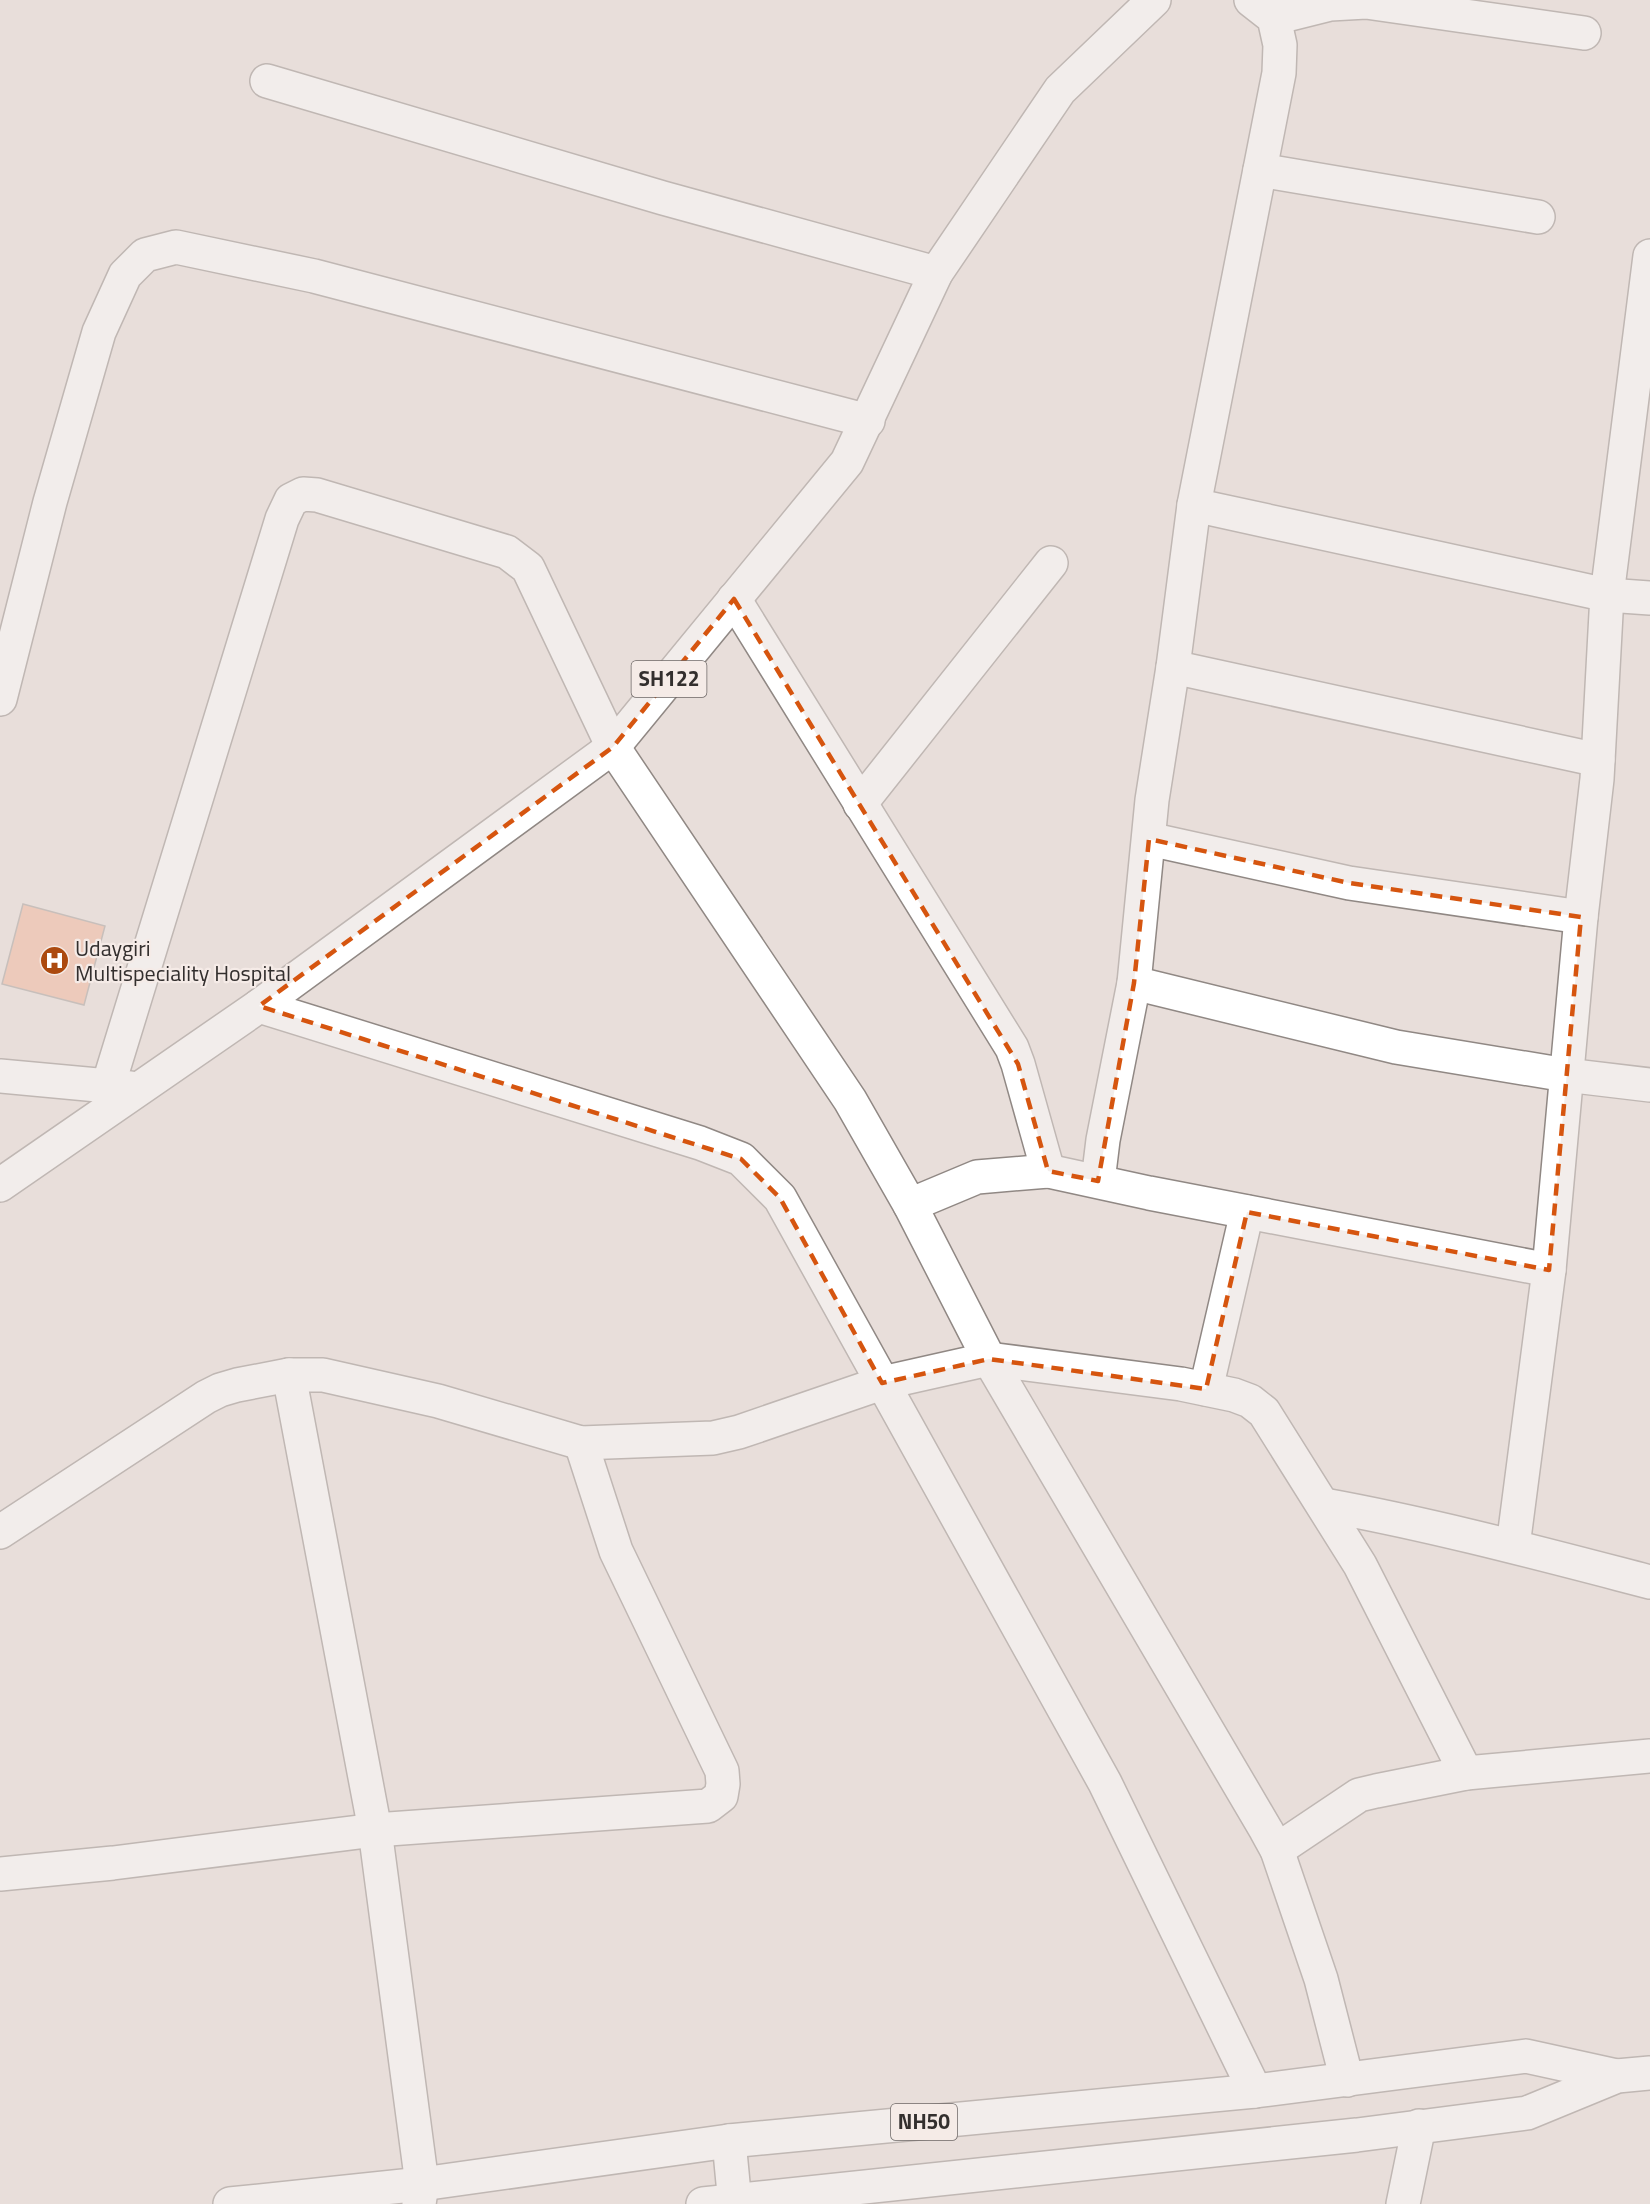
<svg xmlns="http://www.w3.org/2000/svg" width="1650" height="2204" font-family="'Titillium Web',sans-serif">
<rect width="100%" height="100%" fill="#e8deda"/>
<path fill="#f3b295" stroke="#a29a96" stroke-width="1.5" d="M 23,904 L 105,926 L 84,1005 L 2,984 Z"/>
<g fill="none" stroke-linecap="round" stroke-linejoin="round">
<defs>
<g id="minor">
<path d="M 1274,18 L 1330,4 L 1366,2 L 1584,33"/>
<path d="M 267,81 L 663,198 L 936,273"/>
<path d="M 1260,170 L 1538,217"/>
<path d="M 1194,505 L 1607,595 L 1650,598"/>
<path d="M 734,599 L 1012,1048 L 1018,1064 L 1048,1171"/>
<path d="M 1173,667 L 1598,760"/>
<path d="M 0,699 L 50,502 L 99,332 L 125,275 L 145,255 L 176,247 L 314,276 L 868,421"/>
<path d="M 860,804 L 1051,563"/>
<path d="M 1149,839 L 1349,883 L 1581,917"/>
<path d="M 1134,983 L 1396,1047 L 1566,1075 L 1650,1085"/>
<path d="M 259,1006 L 700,1143 L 741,1159 L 780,1198 L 1105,1783 L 1255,2091"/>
<path d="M 0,1076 L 130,1088"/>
<path d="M 108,1086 L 282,519 L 291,500 L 303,494 L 317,495 L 507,552 L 528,568 L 613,747 L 850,1100 L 910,1205 L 989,1359 L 1266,1830 L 1277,1850 L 1321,1979 L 1347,2080"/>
<path d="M 1098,1181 L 1103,1140 L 1134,983 L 1152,800 L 1173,667 L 1194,505 L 1279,73 L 1280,45 L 1274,18 L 1251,0"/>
<path d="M 910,1205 L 977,1177 L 1048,1171 L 1149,1193 L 1549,1270"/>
<path d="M 289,1375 L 375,1830 L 422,2184 L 419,2204"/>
<path d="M 1206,1389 L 1247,1212"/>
<path d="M 1324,1505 C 1434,1525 1542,1554 1650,1582"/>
<path d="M 0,1532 L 206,1397 L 220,1390 L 237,1385 L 289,1375 L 323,1375 L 438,1401 L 581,1443 L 713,1438 L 739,1432 L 882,1383 L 989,1359 L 1181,1384 L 1234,1395 L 1250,1401 L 1264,1412 L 1360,1565 L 1466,1773"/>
<path d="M 1513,1546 L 1549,1270 L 1581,917 L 1597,779 L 1607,595 L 1650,256"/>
<path d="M 1277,1850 L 1359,1795 L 1376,1791 L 1466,1773 L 1650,1756"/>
<path d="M 0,1874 L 113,1863 L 375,1830 L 708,1806 L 721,1796 L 723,1784 L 722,1771 L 616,1551 L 581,1443"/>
<path d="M 729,2141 L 735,2204"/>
<path d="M 1403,2204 L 1419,2126"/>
</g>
<path id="major" d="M 0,1185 L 259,1006 L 613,747 L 847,462 L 936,273 L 1060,90 L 1154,0"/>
<g id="highway">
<path d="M 230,2204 L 422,2184 L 729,2141 L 1255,2091 L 1526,2056 L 1617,2076"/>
<path d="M 703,2204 L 1357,2135 L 1527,2113 L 1617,2076 L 1650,2073"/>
</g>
</defs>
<use href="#minor" stroke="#908884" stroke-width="36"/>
<use href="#major" stroke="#908884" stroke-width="36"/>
<use href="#highway" stroke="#908884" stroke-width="36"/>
<use href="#minor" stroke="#fff" stroke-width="33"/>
<use href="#major" stroke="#fff" stroke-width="33"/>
<use href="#highway" stroke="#fff" stroke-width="33"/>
</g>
<path d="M0 0H1650V2204H0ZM 734,599 L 1018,1064 L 1048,1171 L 1098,1181 L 1134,983 L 1149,839 L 1349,883 L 1581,917 L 1549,1270 L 1247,1212 L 1206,1389 L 989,1359 L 882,1383 L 780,1198 L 741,1159 L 259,1006 L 613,747 Z" fill="#e8deda" fill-opacity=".55" fill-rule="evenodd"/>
<path fill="none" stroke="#d6550f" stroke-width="4.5" stroke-dasharray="12 8" stroke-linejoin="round" d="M 734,599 L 1018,1064 L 1048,1171 L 1098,1181 L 1134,983 L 1149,839 L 1349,883 L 1581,917 L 1549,1270 L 1247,1212 L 1206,1389 L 989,1359 L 882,1383 L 780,1198 L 741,1159 L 259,1006 L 613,747 Z"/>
<defs>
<symbol id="hospital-disc" viewBox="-11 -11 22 22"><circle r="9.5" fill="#ac4a0f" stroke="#f5ebe7"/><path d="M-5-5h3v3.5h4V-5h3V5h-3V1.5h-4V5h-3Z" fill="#fff"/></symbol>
</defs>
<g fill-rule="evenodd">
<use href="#hospital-disc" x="38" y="944" width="33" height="33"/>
</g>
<g text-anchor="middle" stroke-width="4.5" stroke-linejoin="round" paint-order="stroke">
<g fill="#f5ebe7" stroke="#6d6766" stroke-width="1.5">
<rect x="631.5" y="661" width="75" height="36" rx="4.5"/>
<rect x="891" y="2104" width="66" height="36" rx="4.5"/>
</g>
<g font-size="21" font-weight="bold" fill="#332f2e">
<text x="669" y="686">SH122</text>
<text x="924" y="2129">NH50</text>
</g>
<g font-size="22" fill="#332f2e" stroke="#f5ebe7" text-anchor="start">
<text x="75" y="956">Udaygiri<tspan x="75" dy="25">Multispeciality Hospital</tspan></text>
</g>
</g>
</svg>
